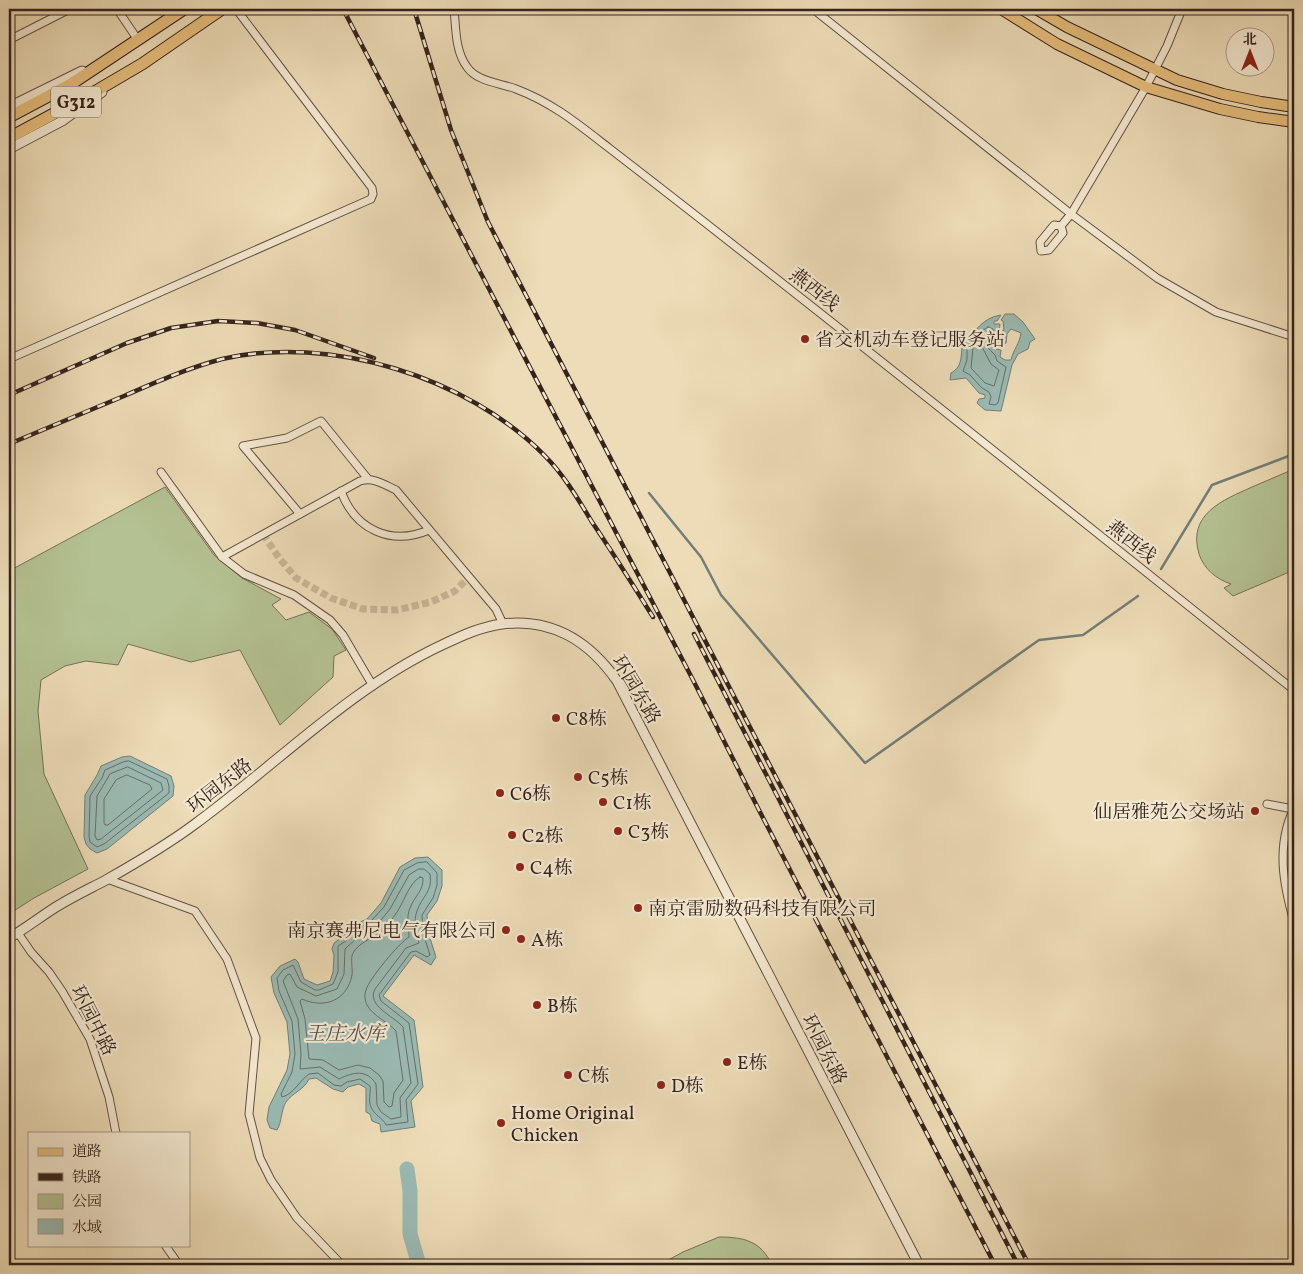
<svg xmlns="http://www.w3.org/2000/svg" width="1303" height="1274" font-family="Vollkorn,'Noto Serif SC',serif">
<rect width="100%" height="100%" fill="#eddcb7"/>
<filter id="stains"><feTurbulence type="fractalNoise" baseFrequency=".004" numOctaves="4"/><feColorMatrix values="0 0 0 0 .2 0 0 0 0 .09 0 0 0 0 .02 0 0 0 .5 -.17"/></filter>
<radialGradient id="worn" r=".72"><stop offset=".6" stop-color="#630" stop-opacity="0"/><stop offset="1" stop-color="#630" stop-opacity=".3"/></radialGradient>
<g fill="#b4c192" stroke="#747257">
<path d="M 1294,469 L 1294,570 L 1233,596 L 1224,588 L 1231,584 C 1216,579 1204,569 1199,554 C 1187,514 1223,500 1252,487 C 1266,481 1280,475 1294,469 Z"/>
<path d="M 165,487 L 214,555 L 242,578 L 281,599 L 272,605 L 286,620 L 309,612 L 332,629 L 346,650 L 334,656 L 333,677 L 280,725 L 240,650 L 191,662 L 128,644 L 118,665 L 86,661 L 65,666 L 41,680 L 38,711 L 44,774 L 88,869 L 34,898 L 9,914 L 9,571 Z"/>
<path d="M 719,1237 C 744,1237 761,1241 772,1265 L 659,1265 L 683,1252 Z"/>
</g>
<g fill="#9abab3" stroke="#727e77" fill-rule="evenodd">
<path d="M 1005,314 L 1014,314 L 1023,322 L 1035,339 L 1030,342 L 1028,349 L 1018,354 L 1012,365 L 1001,411 L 985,410 L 977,403 L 979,399 L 985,398 L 985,395 L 979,393 L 966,378 L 950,380 L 951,373 C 964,366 960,354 963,341 C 977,332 981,318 1001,315 L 997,321 L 994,321 L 994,324 L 1000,324 L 999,334 L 1002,334 L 1002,331 L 1004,330 L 1003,321 L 1001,320 ZM 1011,329 L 1021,333 C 1020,343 1013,350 1011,360 L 1005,360 L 1000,357 L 1001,350 L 996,349 L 993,346 L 996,341 L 997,345 L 1006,343 L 1007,334 Z"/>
<path d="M 130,756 L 171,776 L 174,786 L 173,796 L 107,849 L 97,853 L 90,849 L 86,844 L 84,837 L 85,795 L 97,775 L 101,766 L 122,757 Z"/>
<path d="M 428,857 L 442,870 L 442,886 L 437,901 L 427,915 L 428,932 L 436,957 L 431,965 L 414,955 L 383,996 L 414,1020 L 423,1087 L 411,1101 L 415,1127 L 381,1132 L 380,1124 L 372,1121 L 370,1114 L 366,1112 L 366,1088 L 359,1084 L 348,1087 L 343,1092 L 333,1089 L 316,1078 L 309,1079 C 304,1090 292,1093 286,1102 C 281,1110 282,1122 277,1130 L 270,1128 L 267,1120 L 269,1107 L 287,1070 L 290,1054 L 287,1022 L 274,993 L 271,977 L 280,966 L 295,959 L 298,962 L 304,979 L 317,985 L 330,981 L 333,972 L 334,955 L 332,949 L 334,943 L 342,937 L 353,925 L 367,919 L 381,903 L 400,867 L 415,858 Z"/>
</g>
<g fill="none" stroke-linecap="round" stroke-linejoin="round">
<g stroke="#686e68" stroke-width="1">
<path d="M 988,327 L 993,329 L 994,335 L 990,340 L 988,348 L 995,355 L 997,361 L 1006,367 L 998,403 L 995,405 L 989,404 L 991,397 L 989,392 L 982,388 L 970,375 L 963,371 L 967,360 L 967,345 C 975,339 980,331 988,327 Z"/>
<path d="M 980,343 L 991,364 L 999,370 L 994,386 L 985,383 L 971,368 L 973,348 Z"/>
<path d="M 129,761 L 167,779 L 169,786 L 169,793 L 104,844 L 97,847 L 90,842 L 89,836 L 90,796 L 102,778 L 105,770 L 123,762 Z"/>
<path d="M 128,767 L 161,783 L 163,790 L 101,839 L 97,840 L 95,836 L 97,796 L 110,774 Z"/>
<path d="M 127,775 L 150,785 L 152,789 L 108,825 L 105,825 L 104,823 L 104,799 L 116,780 Z"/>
<path d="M 427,862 L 437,873 L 437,885 L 433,898 L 422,915 L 423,933 L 430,955 L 427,957 L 416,951 L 411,952 L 379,995 L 381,1001 L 409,1023 L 418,1084 L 406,1100 L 408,1122 L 386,1125 C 383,1118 374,1115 371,1107 C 368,1101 371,1092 370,1086 L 360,1079 L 347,1082 L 341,1086 L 334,1085 L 318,1073 L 309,1074 C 299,1081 294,1094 282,1097 L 281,1094 L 292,1072 L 295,1054 L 292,1021 L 279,991 L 277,978 L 283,970 L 293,965 L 301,982 L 315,990 L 319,990 L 333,984 L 338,972 L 338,946 L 346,941 L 356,930 L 370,922 L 384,907 L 404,870 L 417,863 Z"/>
<path d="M 419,869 L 424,869 L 430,874 C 433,892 422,896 417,911 C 413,920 417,934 419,943 L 406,948 L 375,989 C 366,1006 394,1016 403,1027 L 411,1083 L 400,1098 L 401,1117 L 391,1119 L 381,1112 L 377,1105 L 376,1084 C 367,1069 353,1072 339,1079 L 320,1067 L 300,1069 L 301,1054 L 298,1019 L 283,981 L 287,975 L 290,974 L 297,987 L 316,996 L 337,989 L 344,974 L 345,949 L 360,935 L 376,926 L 390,909 L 409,875 Z"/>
<path d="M 420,877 L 423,878 C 424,890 414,897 410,908 C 406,916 409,928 409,937 C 399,943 369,979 366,990 C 364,995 365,1001 367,1005 C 373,1016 388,1022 396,1031 L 403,1080 L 394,1093 L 392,1106 L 389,1107 L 384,1102 L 383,1081 L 379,1075 L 370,1068 L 358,1065 L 339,1070 L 323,1060 L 309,1059 L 305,1019 L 300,1001 L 302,999 C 324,1009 347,1001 352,975 C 353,969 350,958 353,953 C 359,943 369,940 377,934 C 384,930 391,921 395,915 C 404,903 408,884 420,877 Z"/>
</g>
<g stroke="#727e77" stroke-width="2.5">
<path d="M 649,493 L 701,557 L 721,595 L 865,763 L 1039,640 L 1083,635 L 1138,596"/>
<path d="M 1161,569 L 1212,485 L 1294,454"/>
</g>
<path stroke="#9abab3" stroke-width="15" d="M 407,1169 L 410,1191 L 410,1234 L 419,1265"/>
<path stroke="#c8b798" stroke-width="7" stroke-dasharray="7 3.5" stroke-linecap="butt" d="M 263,534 L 279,558 L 296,578 L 331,598 L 363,609 L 397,610 L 431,602 L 455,591 L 469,577"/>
<defs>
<g id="minor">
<path d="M 117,9 L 138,40"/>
<path d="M 454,9 C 456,28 455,51 467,67 C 477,82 501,83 516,89 C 553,103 578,124 609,148 C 840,326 1066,509 1294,690"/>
<path d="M 813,9 L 1071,214 L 1061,226 L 1063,233 L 1049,250 L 1041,251 L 1040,242 L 1054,225 L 1061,226"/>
<path d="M 1182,9 L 1167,46 L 1146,87 L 1071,214 L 1157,278 L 1216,312 L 1294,337"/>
<path d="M 9,40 L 70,9"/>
<path d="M 9,359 L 371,199 L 373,194 L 372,188 L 236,9"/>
<path d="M 161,472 L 222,557 L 360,481 C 374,477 383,484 396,490 L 496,609 L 503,624"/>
<path d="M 341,491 C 355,530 391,546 429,530"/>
<path d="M 300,514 L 243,446 L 287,438 L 321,421 L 368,479"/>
<path d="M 222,557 L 244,574 L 294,595 L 330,620 L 343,635 L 373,686"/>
<path d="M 1267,804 L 1293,809"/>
<path d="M 1294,808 C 1276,846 1283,883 1294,922"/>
<path d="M 107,879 L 195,911 L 227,959 L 256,1038 L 249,1114 L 260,1158 L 271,1180 L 297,1218 L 342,1265"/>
<path d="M 18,933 L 31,952 L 49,972 L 62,991 L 90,1039 L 109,1097 L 116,1133"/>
<path d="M 165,1245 L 179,1265"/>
</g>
<g id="tertiary">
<path d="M 9,107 L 82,71"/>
<path d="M 9,149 L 62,121 L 102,92"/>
<path d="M 9,938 C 25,929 40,917 56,907 C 72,897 89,889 106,880 C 136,863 167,845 195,824 C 276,765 350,688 442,645 C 461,636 480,627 502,624 C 553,618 589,641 617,681 L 919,1265"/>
</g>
<g id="primary">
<path d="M 1001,9 L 1057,44 L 1146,87 L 1220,109 L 1258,117 L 1294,122"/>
<path d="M 1036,9 L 1067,27 L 1177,80 L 1223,94 L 1261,102 L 1294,107"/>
</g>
<g id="trunk">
<path d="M 9,117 L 71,84 L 184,9"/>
<path d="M 9,138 L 96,91 L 142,64 L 222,9"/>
</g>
</defs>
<use href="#minor" stroke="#635143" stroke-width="9"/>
<use href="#tertiary" stroke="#635143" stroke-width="11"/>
<use href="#primary" stroke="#35231c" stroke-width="12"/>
<use href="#trunk" stroke="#35231c" stroke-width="13"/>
<use href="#minor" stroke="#f3e8d0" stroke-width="7"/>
<use href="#tertiary" stroke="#f3e8d0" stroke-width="9"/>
<use href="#primary" stroke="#e6be7c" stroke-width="10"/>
<use href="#trunk" stroke="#e6be7c" stroke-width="11"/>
<defs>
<g id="rail">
<path d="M 343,9 L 692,678 L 761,814 L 995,1265"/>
<path d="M 414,9 L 451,130 L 488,222 L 1029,1265"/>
<path d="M 9,395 L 127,343 L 171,328 L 218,321 L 257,323 L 295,330 L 374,358"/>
<path d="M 9,444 C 47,428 85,412 124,396 C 156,382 188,368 222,359 C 329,334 468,377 545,456 C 564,475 578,499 592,522 C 613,553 633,585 653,617"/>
<path d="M 694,634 L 1018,1265"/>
</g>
</defs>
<use href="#rail" stroke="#35231c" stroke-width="4.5"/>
<use href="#rail" stroke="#f3e8d0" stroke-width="2.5" stroke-dasharray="8" stroke-linecap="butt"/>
</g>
<g fill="#8f2418" stroke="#f3e8d0" stroke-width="2">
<circle cx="805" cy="339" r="5"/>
<circle cx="556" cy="718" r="5"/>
<circle cx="578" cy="777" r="5"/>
<circle cx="500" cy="793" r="5"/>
<circle cx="603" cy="802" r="5"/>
<circle cx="1255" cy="811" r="5"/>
<circle cx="618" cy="831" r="5"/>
<circle cx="512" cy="835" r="5"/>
<circle cx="520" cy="867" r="5"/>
<circle cx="638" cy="908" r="5"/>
<circle cx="506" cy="930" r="5"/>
<circle cx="521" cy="939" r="5"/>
<circle cx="537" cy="1005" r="5"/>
<circle cx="727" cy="1062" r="5"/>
<circle cx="568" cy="1075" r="5"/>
<circle cx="661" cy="1085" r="5"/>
<circle cx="501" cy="1123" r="5"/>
</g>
<g text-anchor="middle" stroke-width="4.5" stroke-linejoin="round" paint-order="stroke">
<rect fill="#f3e8d0" stroke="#6e5e52" stroke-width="1" x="51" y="86.5" width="50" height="31" rx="4"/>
<g font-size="18" font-weight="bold" fill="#35231c">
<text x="76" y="108">G312</text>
</g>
<g font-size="19" fill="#35231c" stroke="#f3e8d0">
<text transform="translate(815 289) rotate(38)" y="7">燕西线</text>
<text transform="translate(1132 541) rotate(38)" y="7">燕西线</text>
<text transform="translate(637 689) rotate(59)" y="7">环园东路</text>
<text transform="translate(219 785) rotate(-38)" y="7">环园东路</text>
<text transform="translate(94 1020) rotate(63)" y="7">环园中路</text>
<text transform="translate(825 1049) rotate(63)" y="7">环园东路</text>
</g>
<g font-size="19" fill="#35231c" stroke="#f3e8d0" text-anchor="start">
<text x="815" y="346">省交机动车登记服务站</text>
<text x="566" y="725">C8栋</text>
<text x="588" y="784">C5栋</text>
<text x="510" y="800">C6栋</text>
<text x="613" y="809">C1栋</text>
<text x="1245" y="818" text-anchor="end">仙居雅苑公交场站</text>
<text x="628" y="838">C3栋</text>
<text x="522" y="842">C2栋</text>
<text x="530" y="874">C4栋</text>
<text x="648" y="915">南京雷励数码科技有限公司</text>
<text x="496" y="937" text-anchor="end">南京赛弗尼电气有限公司</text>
<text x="531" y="946">A栋</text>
<text x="547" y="1012">B栋</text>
<text x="737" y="1069">E栋</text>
<text x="578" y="1082">C栋</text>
<text x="671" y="1092">D栋</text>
<text x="511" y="1119">Home Original<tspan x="511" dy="22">Chicken</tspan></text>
</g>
<g font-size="20" font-style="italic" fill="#535049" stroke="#f3e8d0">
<text x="345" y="1040">王庄水库</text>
</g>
</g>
<rect width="1303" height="1274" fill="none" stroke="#eddcb7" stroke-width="30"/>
<rect x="10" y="10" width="1283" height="1254" fill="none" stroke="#35231c" stroke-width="2.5"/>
<rect x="15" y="15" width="1273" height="1244" fill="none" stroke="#35231c"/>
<rect x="28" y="1132" width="162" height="115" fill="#f3e8d0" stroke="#a79988"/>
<rect x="38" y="1148" width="25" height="8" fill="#e6be7c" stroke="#a79988"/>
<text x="72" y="1156" font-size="15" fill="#35231c">道路</text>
<rect x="38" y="1173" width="25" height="8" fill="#35231c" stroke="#a79988"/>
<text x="72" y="1182" font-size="15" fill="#35231c">铁路</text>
<rect x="38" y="1194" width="25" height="15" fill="#b4c192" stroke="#a79988"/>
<text x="72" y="1206" font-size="15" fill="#35231c">公园</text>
<rect x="38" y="1219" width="25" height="15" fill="#9abab3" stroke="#a79988"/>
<text x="72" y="1232" font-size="15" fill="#35231c">水域</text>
<g transform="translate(1250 52)"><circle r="24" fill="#f3e8d0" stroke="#a79988"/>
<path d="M0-4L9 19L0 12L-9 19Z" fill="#8f2418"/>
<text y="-8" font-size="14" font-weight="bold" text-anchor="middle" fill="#35231c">北</text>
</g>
<rect width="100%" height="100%" filter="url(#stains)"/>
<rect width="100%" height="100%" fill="url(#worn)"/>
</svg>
